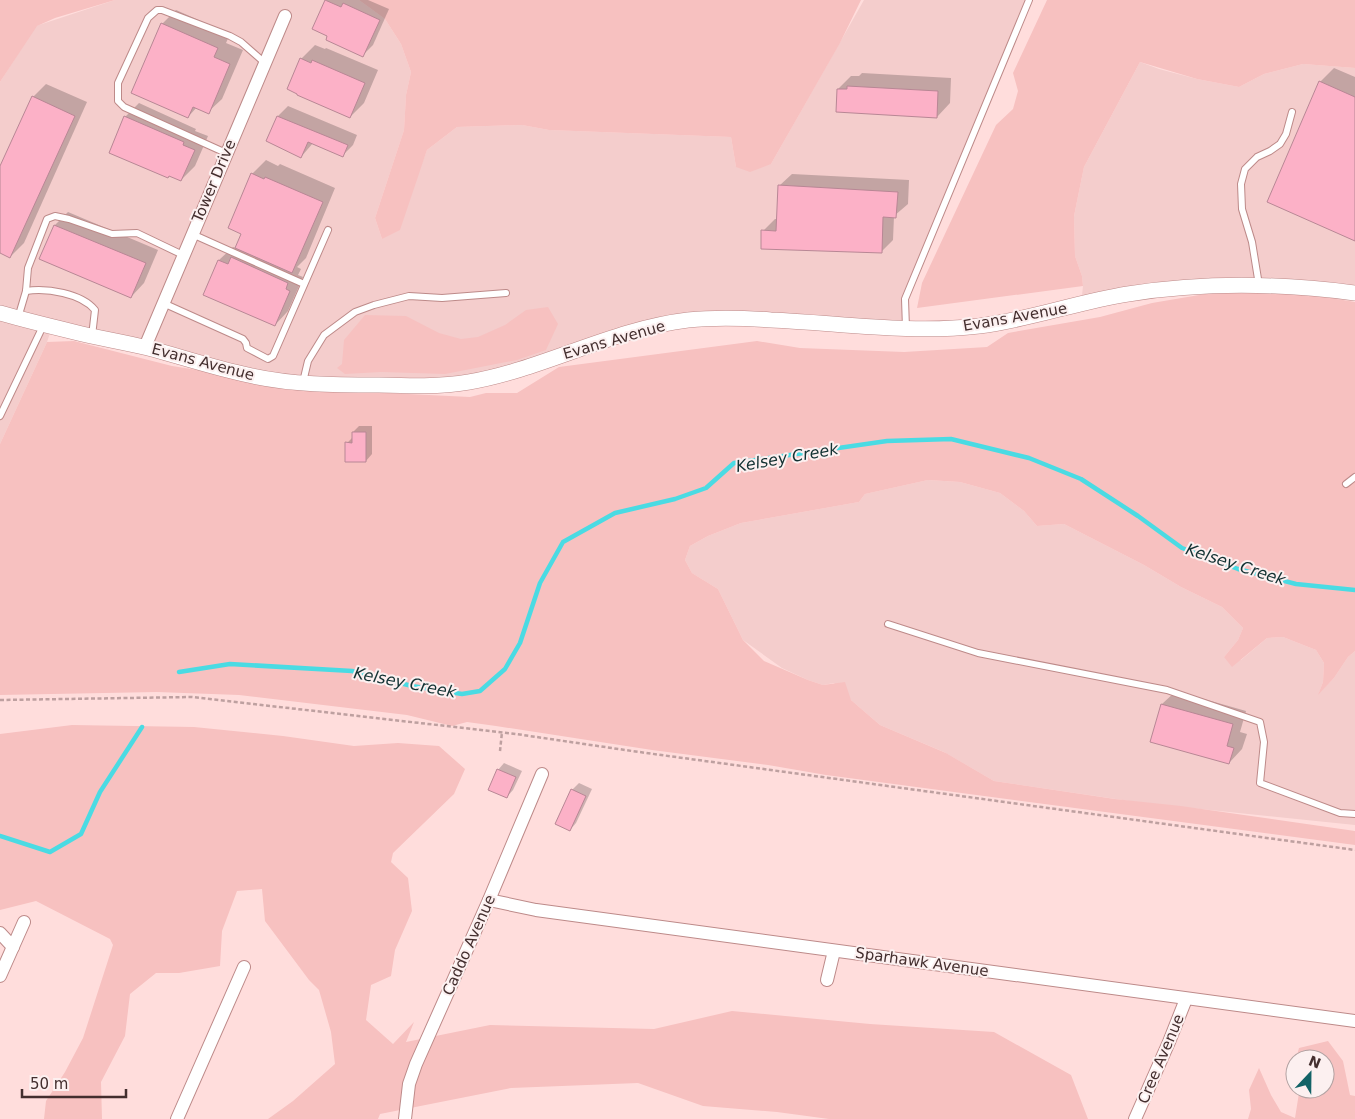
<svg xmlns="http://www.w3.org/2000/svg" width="1355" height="1119" font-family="'DejaVu Sans',sans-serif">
<rect width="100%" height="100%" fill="#ffdddc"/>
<g fill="#f4cdcc">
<path d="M 115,0 L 359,0 L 385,19 L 401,44 L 411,72 L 406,95 L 404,130 L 375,218 L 382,239 L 417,177 L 427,150 L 457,127 L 522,125 L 549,130 L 731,137 L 736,167 L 771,164 L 864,0 L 1029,0 L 905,299 L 906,328 L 690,320 L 494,377 L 292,382 L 52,327 L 47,342 L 0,444 L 0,82 L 36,26 Z"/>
<path d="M 1140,62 L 1159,69 L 1197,79 L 1239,87 L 1264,74 L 1303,64 L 1355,68 L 1355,293 L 1274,285 L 1081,305 L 1083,286 L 1082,276 L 1075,256 L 1074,216 L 1084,167 Z"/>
<path d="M 928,480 L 960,482 L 1000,493 L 1024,511 L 1037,526 L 1064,524 L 1144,565 L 1181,587 L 1222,607 L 1243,628 L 1238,640 L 1224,657 L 1241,660 L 1267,638 L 1283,637 L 1316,650 L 1324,663 L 1323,682 L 1319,693 L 1334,678 L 1348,657 L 1355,651 L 1355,825 L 1143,803 L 994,781 L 944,752 L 880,725 L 851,700 L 834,683 L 823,685 L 808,680 L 782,668 L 743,640 L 718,589 L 692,573 L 685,560 L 690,546 L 708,536 L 741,523 L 859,502 L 865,494 Z"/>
</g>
<g fill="#f7c1c0">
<path d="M 0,0 L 115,0 L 55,18 L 37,26 L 0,82 Z"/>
<path d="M 359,0 L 861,0 L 840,43 L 771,164 L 750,172 L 736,167 L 731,137 L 549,130 L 522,125 L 457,127 L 427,150 L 400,230 L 382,239 L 375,218 L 404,130 L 406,95 L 411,72 L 401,44 L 385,19 Z"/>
<path d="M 1047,0 L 1355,0 L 1355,68 L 1303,64 L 1264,74 L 1239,87 L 1197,79 L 1140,62 L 1084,167 L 1074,216 L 1075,256 L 1082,276 L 1083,286 L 917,308 L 922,283 L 996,125 L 1013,109 L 1018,91 L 1013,73 Z"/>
<path d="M 1255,291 L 1307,294 L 1355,302 L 1355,651 L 1348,657 L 1334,678 L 1318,695 L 1323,682 L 1324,663 L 1316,650 L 1283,637 L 1267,638 L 1232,667 L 1224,657 L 1238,640 L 1243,628 L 1222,607 L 1181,587 L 1144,565 L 1064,524 L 1037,526 L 1024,511 L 1000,493 L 960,482 L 928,480 L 865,494 L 859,502 L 741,523 L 708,536 L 690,546 L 685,560 L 692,573 L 718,589 L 743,640 L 764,661 L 808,680 L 823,685 L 845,682 L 851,700 L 880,725 L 946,753 L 994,781 L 1115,799 L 1181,806 L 1355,831 L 1355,845 L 826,775 L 768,765 L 652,750 L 496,726 L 467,722 L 452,726 L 407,715 L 239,695 L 157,692 L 0,695 L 0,444 L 47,342 L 74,341 L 172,366 L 326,390 L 470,397 L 486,393 L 517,393 L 559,367 L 757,341 L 800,348 L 904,352 L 987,347 L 1008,333 L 1100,317 L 1152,303 L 1211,293 Z"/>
<path d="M 548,307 L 558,324 L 546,350 L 517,360 L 445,374 L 381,372 L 345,374 L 337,368 L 342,364 L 344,340 L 365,315 L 406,316 L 439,333 L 461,339 L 478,337 L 505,325 L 526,310 Z"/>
<path d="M 72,725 L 194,727 L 283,736 L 354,746 L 398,743 L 439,746 L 465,769 L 454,794 L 393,853 L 391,862 L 408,878 L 412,911 L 395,950 L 391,976 L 371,985 L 366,1020 L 393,1044 L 414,1022 L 406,1042 L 490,1025 L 654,1029 L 732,1011 L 870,1024 L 994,1032 L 1071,1075 L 1088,1119 L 829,1119 L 777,1112 L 703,1106 L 638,1083 L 511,1088 L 380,1114 L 378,1119 L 268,1119 L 293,1101 L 335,1064 L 331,1032 L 319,990 L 309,980 L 265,921 L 262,889 L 237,891 L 222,931 L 220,966 L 179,973 L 156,973 L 130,994 L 125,1036 L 101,1082 L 102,1119 L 44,1119 L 46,1101 L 65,1072 L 83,1038 L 113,945 L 110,939 L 36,901 L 0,910 L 0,734 Z"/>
<path d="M 1328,1041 L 1343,1061 L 1350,1095 L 1355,1096 L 1355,1119 L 1248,1119 L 1251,1109 L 1249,1090 L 1259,1068 L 1271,1095 L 1281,1112 L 1295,1118 L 1299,1093 L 1297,1089 L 1325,1089 L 1325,1059 L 1296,1059 L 1299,1048 Z"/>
</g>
<g fill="#0003">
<path d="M 327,0 L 368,0 L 389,9 L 373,45 L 363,55 L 314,29 Z"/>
<path d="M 176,10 L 230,34 L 226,43 L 243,50 L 222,99 L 208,112 L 197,107 L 188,117 L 162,24 Z"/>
<path d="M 315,45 L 325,49 L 326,48 L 378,70 L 364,103 L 350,117 L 301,59 Z"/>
<path d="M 1334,68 L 1355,77 L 1355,239 L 1320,82 Z"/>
<path d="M 862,73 L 951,78 L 950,103 L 937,117 L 838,89 L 851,76 L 859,76 Z"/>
<path d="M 46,84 L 87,102 L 24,243 L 10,257 L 0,252 L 0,169 L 33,97 Z"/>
<path d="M 139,103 L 196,129 L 195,131 L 208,136 L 195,166 L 181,180 L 170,175 L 125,117 Z"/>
<path d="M 288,106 L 357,135 L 353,145 L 343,155 L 313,143 L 301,157 L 278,116 Z"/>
<path d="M 266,160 L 278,166 L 280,164 L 335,188 L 306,258 L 297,267 L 301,269 L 298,275 L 303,277 L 288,311 L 275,325 L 219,260 L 233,247 L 236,248 L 242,233 L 252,174 Z"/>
<path d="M 792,174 L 909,180 L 908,204 L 894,216 L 893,240 L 881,252 L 763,231 L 775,219 L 778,219 L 779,186 Z"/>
<path d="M 68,212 L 158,250 L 144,283 L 131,297 L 41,259 L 55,225 Z"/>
<path d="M 359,426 L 372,426 L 372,454 L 366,461 L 347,443 L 353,437 L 353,432 Z"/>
<path d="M 1176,691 L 1246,711 L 1240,732 L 1247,734 L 1242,749 L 1229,763 L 1162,704 Z"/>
<path d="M 504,763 L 522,771 L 513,790 L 507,797 L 498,770 Z"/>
<path d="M 579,783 L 592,789 L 576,823 L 570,830 L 556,823 L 572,790 Z"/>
</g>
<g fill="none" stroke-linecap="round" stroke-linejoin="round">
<g stroke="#4adbe3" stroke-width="4.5">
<path d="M 179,672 L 230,664 L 352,671 L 412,686 L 462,694 L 480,691 L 505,669 L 520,643 L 540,583 L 563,542 L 615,513 L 675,499 L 706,488 L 734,463 L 887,441 L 951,439 L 1029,458 L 1081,479 L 1138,516 L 1182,548 L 1238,569 L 1296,584 L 1355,590"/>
<path d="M 0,836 L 50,852 L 81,834 L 100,792 L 142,727"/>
</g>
</g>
<g fill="#fcb1c7" stroke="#b88795">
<path d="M 325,0 L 341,7 L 343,3 L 380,20 L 363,57 L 326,40 L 327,36 L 312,29 Z"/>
<path d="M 161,23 L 218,48 L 214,57 L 230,64 L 209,114 L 193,107 L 188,118 L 131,93 Z"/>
<path d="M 300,58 L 311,63 L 312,60 L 365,83 L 350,118 L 297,95 L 297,94 L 287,89 Z"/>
<path d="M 1319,81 L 1355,97 L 1355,241 L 1267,202 Z"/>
<path d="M 847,86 L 938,91 L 937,118 L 836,112 L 837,89 L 847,89 Z"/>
<path d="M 32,96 L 75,116 L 10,258 L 0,253 L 0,166 Z"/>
<path d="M 124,116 L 184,142 L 183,145 L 195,150 L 181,181 L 169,176 L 168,178 L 109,153 Z"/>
<path d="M 277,116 L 348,145 L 343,157 L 308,142 L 301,158 L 266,141 Z"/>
<path d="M 251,173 L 264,179 L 265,177 L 323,202 L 292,273 L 235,248 L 241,234 L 228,228 Z"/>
<path d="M 778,185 L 898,192 L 896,218 L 883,217 L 882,253 L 761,249 L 761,230 L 776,231 Z"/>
<path d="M 54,225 L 146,263 L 131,298 L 39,259 Z"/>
<path d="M 231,257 L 288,283 L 286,289 L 290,291 L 275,326 L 203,295 L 218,260 L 228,264 Z"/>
<path d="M 352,432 L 366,432 L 366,462 L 345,462 L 345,442 L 352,443 Z"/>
<path d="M 1161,704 L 1233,724 L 1227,746 L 1234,748 L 1229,764 L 1150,742 Z"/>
<path d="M 497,769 L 516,777 L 507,798 L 488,790 Z"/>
<path d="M 571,789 L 586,796 L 570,831 L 555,824 Z"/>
</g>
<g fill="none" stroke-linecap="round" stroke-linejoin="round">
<defs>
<g id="service">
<path d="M 226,153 L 124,107 L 118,101 L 118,83 L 148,18 L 157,10 L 162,10 L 230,36 L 241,42 L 265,63"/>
<path d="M 192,234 L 304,284"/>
<path d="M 1259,285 L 1252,242 L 1242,209 L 1241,184 L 1245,169 L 1257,157 L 1270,151 L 1280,144 L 1286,134 L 1292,112"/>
<path d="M 26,291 C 47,288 81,293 95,310 L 92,336"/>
<path d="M 163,303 L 243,339 L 246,343 L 247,348 L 268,359 L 273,356 L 328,230"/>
<path d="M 18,318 L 26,291 L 28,268 L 47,219 L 55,216 L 69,219 L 112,234 L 137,233 L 183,255"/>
<path d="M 906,328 L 905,299 L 1029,0"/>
<path d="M 303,382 L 308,361 L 324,335 L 355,312 L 374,305 L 409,296 L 442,298 L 506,293"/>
<path d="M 0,416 L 43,326"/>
<path d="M 1346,484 L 1355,477"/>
<path d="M 888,624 L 978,653 L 1167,690 L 1260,722 L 1264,742 L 1260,783 L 1340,813 L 1355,814"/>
</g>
<g id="minor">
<path d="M 145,347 L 285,16"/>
<path d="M 489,900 L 536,910 L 1355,1021"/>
<path d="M 0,933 L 13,947"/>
<path d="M 0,976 L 24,922"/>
<path d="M 827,980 L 834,951"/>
<path d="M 177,1119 L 244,967"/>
<path d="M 405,1119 L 409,1084 L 416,1064 L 489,900 L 542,774"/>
<path d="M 1135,1119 L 1169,1042 L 1186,999"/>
</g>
<path id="tertiary" d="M 0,313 C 24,320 49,326 74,332 C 98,338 123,342 148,348 C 182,357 215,368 248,375 C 291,385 336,385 379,385 C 409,386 440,387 469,382 C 544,369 612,329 688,320 C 716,317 744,318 771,320 C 840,323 910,334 979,326 C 1029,320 1077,302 1128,294 C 1204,282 1279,283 1355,293"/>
</defs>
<use href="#service" stroke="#bd8a89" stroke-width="8"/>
<use href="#minor" stroke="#bd8a89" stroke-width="14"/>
<use href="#tertiary" stroke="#bd8a89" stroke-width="16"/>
<g stroke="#bea0a0" stroke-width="2.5" stroke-dasharray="4 2.5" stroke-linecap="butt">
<path d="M 0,700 L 192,697 L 516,734 L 632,751 L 1355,850"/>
<path d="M 500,751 L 502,732"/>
</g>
<use href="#service" stroke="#fff" stroke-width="6"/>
<use href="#minor" stroke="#fff" stroke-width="12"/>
<use href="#tertiary" stroke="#fff" stroke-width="15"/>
</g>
<g text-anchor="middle" stroke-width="4" stroke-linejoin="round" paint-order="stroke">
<g font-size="15" fill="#432e2e" stroke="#fcf0f0">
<text transform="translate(214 181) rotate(-67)" y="5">Tower Drive</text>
<text transform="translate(1015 317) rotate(-10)" y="5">Evans Avenue</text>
<text transform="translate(614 340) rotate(-16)" y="5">Evans Avenue</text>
<text transform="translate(203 362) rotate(15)" y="5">Evans Avenue</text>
<text transform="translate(469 945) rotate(-66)" y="5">Caddo Avenue</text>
<text transform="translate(922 962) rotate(8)" y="5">Sparhawk Avenue</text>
<text transform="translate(1161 1059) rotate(-67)" y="5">Cree Avenue</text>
</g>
<g font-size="16" font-style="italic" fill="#123132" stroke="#fcf0f0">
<text transform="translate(787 457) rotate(-10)" y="6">Kelsey Creek</text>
<text transform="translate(1236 564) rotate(18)" y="6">Kelsey Creek</text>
<text transform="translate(405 682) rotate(11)" y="6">Kelsey Creek</text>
</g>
</g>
<g transform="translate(1310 1074) rotate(22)"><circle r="24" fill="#fcf0f0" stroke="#b2a2a2"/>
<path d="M0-4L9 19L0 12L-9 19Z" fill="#136367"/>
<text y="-8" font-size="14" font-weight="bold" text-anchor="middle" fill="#432e2e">N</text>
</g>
<path d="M22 1089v8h104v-8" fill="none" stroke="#432e2e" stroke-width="2.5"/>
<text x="30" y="1089" font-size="15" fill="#432e2e" stroke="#fcf0f0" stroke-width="4" paint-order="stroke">50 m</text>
</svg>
